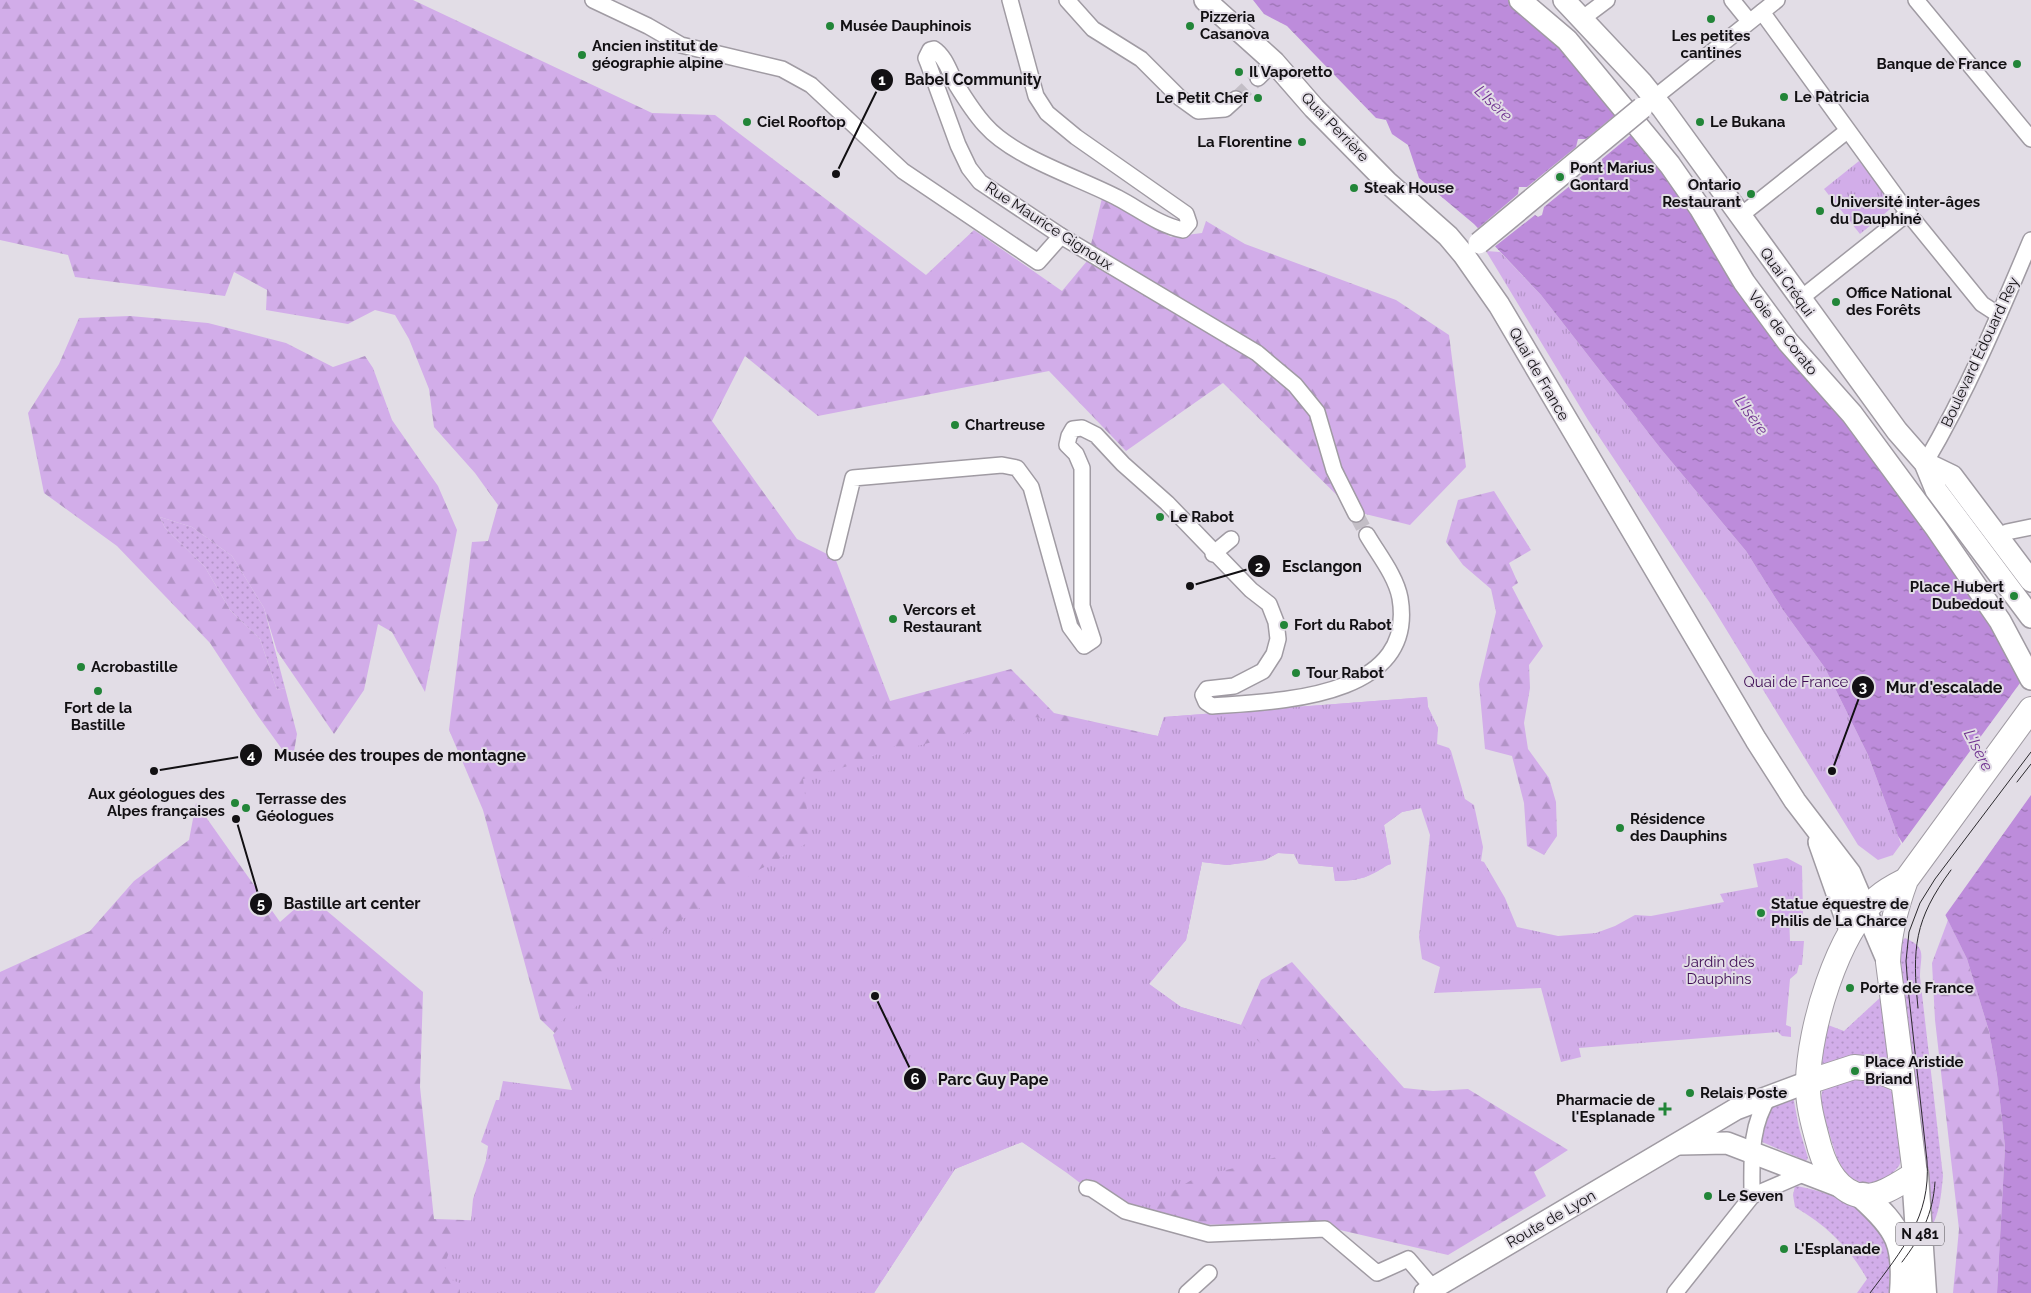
<svg xmlns="http://www.w3.org/2000/svg" width="2031" height="1293" font-family="Raleway,sans-serif">
<defs>
<pattern id="grass-dots" width="8" height="8" patternUnits="userSpaceOnUse" patternTransform="scale(1.25)"><rect width="8" height="8" fill="#d2ade9"/><path d="M2 2h.1M6 6h.1" fill="none" stroke="#b394c7" stroke-width="1.8" stroke-linecap="round"/></pattern>
<pattern id="forest-firs" width="22" height="20" patternUnits="userSpaceOnUse" patternTransform="scale(1.25)"><rect width="22" height="20" fill="#d2ade9"/><path d="M5 1l3.5 6h-7zM16 11l3.5 6h-7z" fill="#b394c7"/></pattern>
<pattern id="park-tufts" width="24" height="20" patternUnits="userSpaceOnUse" patternTransform="scale(1.25)"><rect width="24" height="20" fill="#d2ade9"/><path d="M3 7l-1-3M5 7V3M7 7l1-3M15 17l-1-3M17 17v-4M19 17l1-3" fill="none" stroke="#b394c7"/></pattern>
<pattern id="water-ripples" width="26" height="14" patternUnits="userSpaceOnUse" patternTransform="scale(1.25)"><rect width="26" height="14" fill="#bd8cdb"/><path d="M2 4q2-2 4 0t4 0M15 11q2-2 4 0t4 0" fill="none" stroke="#9871b0"/></pattern>
</defs>
<rect width="100%" height="100%" fill="#e2dde6"/>
<g fill="url(#grass-dots)">
<path d="M 160,517 L 192,527 L 232,556 L 264,608 L 285,688 L 277,690 L 260,639 L 230,610 L 205,567 L 165,528 Z"/>
<path d="M 1905,938 C 1928,948 1920,955 1920,977 L 1943,1176 C 1941,1195 1940,1215 1929,1231 L 1899,943 Z"/>
<path d="M 1883,995 L 1892,1066 L 1822,1069 L 1823,1044 L 1828,1025 L 1844,1031 Z"/>
<path d="M 1860,1075 L 1886,1085 L 1896,1097 L 1903,1155 L 1899,1166 L 1887,1179 L 1877,1184 L 1862,1183 L 1847,1176 L 1837,1158 L 1825,1120 L 1821,1098 L 1823,1088 Z"/>
<path d="M 1793,1096 L 1799,1128 L 1808,1158 L 1806,1161 L 1760,1141 C 1762,1115 1768,1105 1793,1096 Z"/>
<path d="M 1795,1186 C 1822,1189 1873,1209 1885,1235 C 1892,1252 1889,1275 1889,1293 L 1857,1293 L 1867,1279 C 1850,1248 1826,1225 1795,1207 L 1793,1195 Z"/>
</g>
<g fill="url(#forest-firs)">
<path d="M 0,0 L 413,0 L 652,113 L 715,115 L 926,275 L 974,230 L 1062,291 L 1087,261 L 1102,198 L 1171,237 L 1202,233 L 1206,221 L 1245,244 L 1396,300 L 1449,335 L 1466,467 L 1410,525 L 1353,511 L 1223,383 L 1126,451 L 1049,371 L 818,416 L 745,356 L 712,421 L 797,539 L 835,558 L 890,701 L 1011,669 L 1054,713 L 1158,736 L 1164,717 L 1427,697 L 1428,707 L 1438,728 L 1421,808 L 1402,812 L 1384,825 L 1391,864 C 1384,866 1381,870 1374,873 C 1362,880 1348,881 1335,881 L 1333,867 L 1299,864 L 1294,854 L 1278,853 L 1265,860 L 1227,865 L 1202,862 L 1186,940 L 1149,984 L 1181,1007 L 1241,1025 L 1261,980 L 1292,962 L 1404,1088 L 1433,1091 L 1468,1089 L 1568,1150 L 1534,1172 L 1546,1196 L 1448,1255 L 1314,1224 L 1149,1225 L 1022,1142 L 955,1169 L 874,1293 L 0,1293 L 0,972 L 90,931 L 134,881 L 189,840 L 196,803 L 280,922 L 306,899 L 327,911 L 423,992 L 420,1087 L 434,1219 L 523,1222 L 605,1081 L 540,1019 L 483,810 L 449,730 L 472,542 L 488,541 L 498,505 L 475,473 L 434,427 L 429,389 L 409,339 L 395,315 L 375,310 L 348,324 L 266,310 L 267,290 L 234,272 L 225,296 L 75,277 L 68,255 L 0,240 Z"/>
<path d="M 130,316 L 208,323 L 286,343 L 333,367 L 365,356 L 373,368 L 392,420 L 438,486 L 457,530 L 425,692 L 392,632 L 378,624 L 364,690 L 334,734 L 277,651 L 264,608 L 232,556 L 192,527 L 160,517 L 165,528 L 205,567 L 230,610 L 260,639 L 277,690 L 285,688 L 297,734 L 292,763 L 258,716 L 210,643 L 117,546 L 44,493 L 28,413 L 59,364 L 79,318 Z"/>
<path d="M 1494,491 L 1531,550 L 1509,563 L 1518,583 L 1512,587 L 1543,646 L 1529,665 L 1530,688 L 1524,723 L 1528,749 L 1549,778 L 1556,802 L 1557,836 L 1544,855 L 1527,846 L 1524,803 L 1512,756 L 1485,749 L 1479,684 L 1496,612 L 1491,589 L 1463,565 L 1446,542 L 1458,500 Z"/>
<path d="M 1948,920 L 1967,959 L 1989,1031 L 1997,1075 L 2005,1147 L 1997,1293 L 1953,1293 L 1959,1229 L 1935,1020 L 1932,963 Z"/>
</g>
<g fill="url(#park-tufts)">
<path d="M 1859,161 L 1895,205 L 1860,234 L 1824,189 Z"/>
<path d="M 1486,251 L 1500,252 L 1541,295 L 1661,449 L 1746,551 L 1783,610 L 1825,668 L 1868,755 L 1901,844 L 1893,855 L 1878,860 L 1858,845 L 1710,603 L 1588,420 Z"/>
<path d="M 1427,697 L 1428,707 L 1438,728 L 1437,744 L 1449,748 L 1451,751 L 1465,799 L 1474,805 L 1483,847 L 1481,861 L 1484,862 L 1505,898 L 1517,927 L 1558,936 L 1596,933 L 1615,926 L 1635,915 L 1651,916 L 1724,902 L 1720,894 L 1758,887 L 1753,864 L 1787,858 L 1802,866 L 1803,915 L 1789,915 L 1790,941 L 1804,941 L 1802,965 L 1799,965 L 1797,973 L 1790,979 L 1786,1025 L 1791,1027 L 1791,1037 L 1782,1036 L 1778,1032 L 1579,1048 L 1581,1057 L 1561,1062 L 1541,988 L 1434,993 L 1440,967 L 1422,959 L 1419,937 L 1430,835 L 1421,808 L 1402,812 L 1384,825 L 1391,864 C 1384,866 1381,870 1374,873 C 1362,880 1348,881 1335,881 L 1333,867 L 1299,864 L 1294,854 L 1278,853 L 1265,860 L 1227,865 L 1202,862 L 1186,940 L 1149,984 L 1181,1007 L 1241,1025 L 1269,1051 L 1271,1069 L 1283,1083 L 1298,1087 L 1319,1104 L 1323,1132 L 1316,1147 L 1195,1178 L 1153,1203 L 1149,1225 L 1113,1208 L 1067,1173 L 1022,1142 L 955,1169 L 874,1293 L 460,1293 L 460,1283 L 452,1280 L 444,1266 L 451,1247 L 471,1221 L 473,1199 L 486,1160 L 488,1146 L 481,1142 L 496,1100 L 499,1100 L 503,1081 L 572,1090 L 553,1035 L 562,1024 L 561,1022 L 623,958 L 755,872 L 811,841 L 803,779 L 858,763 L 895,746 L 899,751 L 1028,716 L 1158,736 L 1164,717 Z"/>
</g>
<path fill="url(#water-ripples)" d="M 1253,0 L 1508,0 L 1563,41 L 1853,423 L 1960,573 L 2031,691 L 2031,1293 L 1997,1293 L 2005,1147 L 1997,1075 L 1989,1031 L 1967,959 L 1933,890 L 1898,836 L 1868,755 L 1825,668 L 1783,610 L 1746,551 L 1661,449 L 1541,295 L 1474,224 L 1419,178 L 1408,145 L 1392,134 L 1386,120 L 1376,118 L 1287,26 L 1264,14 Z"/>
<g fill="#e2dde6">
<path d="M 1621,110 L 1637,130 L 1602,159 L 1601,167 L 1593,167 L 1544,207 L 1542,215 L 1538,217 L 1535,215 L 1493,248 L 1476,230 L 1518,194 L 1519,187 L 1527,187 L 1576,147 L 1578,139 L 1586,139 Z"/>
<path d="M 2023,679 L 2031,685 L 2031,795 L 1944,917 L 1931,891 L 1901,845 Z"/>
</g>
<g fill="none" stroke-linecap="round" stroke-linejoin="round">
<g stroke="#c3bec6" stroke-width="15" stroke-dasharray="15 8" stroke-linecap="butt">
<path d="M 1236,99 L 1258,78"/>
<path d="M 1356,514 L 1367,535"/>
</g>
<defs>
<g id="street">
<path d="M 593,0 L 648,26 L 681,45 L 782,69 L 811,85 L 903,171 L 1038,262 L 1061,236"/>
<path d="M 1010,0 L 1036,96 L 1047,113 L 1076,137 L 1186,214 L 1189,223 L 1183,230 C 1159,225 1139,209 1118,198 C 1078,177 1014,158 985,125 C 974,113 964,97 956,84 C 950,73 945,56 934,49 L 930,50 L 926,58 L 928,63 L 958,145 L 969,168 L 980,182 L 1061,236 L 1257,353 L 1295,385 L 1317,412 L 1334,470 L 1356,514"/>
<path d="M 1067,0 L 1093,29 L 1141,59 L 1180,98 L 1198,111 L 1225,109 L 1236,99"/>
<path d="M 1732,0 L 1749,21"/>
<path d="M 1916,0 L 2031,139"/>
<path d="M 1762,12 L 1908,213 L 1982,304 L 1999,315"/>
<path d="M 1583,18 L 1607,0"/>
<path d="M 1258,78 L 1274,62"/>
<path d="M 1654,98 L 1777,0"/>
<path d="M 1740,216 L 1847,131"/>
<path d="M 1800,299 L 1908,213"/>
<path d="M 1925,463 C 1967,392 1999,316 2031,240"/>
<path d="M 1998,538 L 2007,532 L 2031,527"/>
<path d="M 835,552 L 853,478 L 1002,465 L 1017,468 L 1031,487 L 1070,627 L 1084,646 L 1093,640 L 1082,606 L 1082,468 L 1076,454 L 1067,445 L 1069,436 L 1073,429 L 1082,428 L 1096,435 L 1123,464 L 1167,503 L 1251,590 L 1269,604 L 1276,622 L 1278,639 L 1274,654 L 1263,671 L 1234,686 L 1207,689 L 1203,695 L 1206,702 L 1212,706 C 1278,701 1417,699 1400,598 C 1396,576 1378,554 1367,535"/>
<path d="M 1213,554 L 1231,539"/>
<path d="M 1087,1188 L 1092,1189 L 1125,1211 L 1209,1234 L 1325,1229 L 1377,1273 L 1408,1259 L 1433,1288"/>
<path d="M 1752,1196 C 1752,1160 1749,1127 1770,1095"/>
<path d="M 1187,1293 L 1209,1273"/>
<path d="M 1675,1293 L 1752,1196 L 1805,1173"/>
</g>
<g id="secondary">
<path d="M 1205,0 L 1274,62 L 1314,108 L 1387,182 L 1448,236 L 1464,255 L 1499,305 L 1756,740 L 1795,801 L 1850,873 L 1888,962"/>
<path d="M 1520,0 L 1567,40 L 1670,165 L 1700,208 L 1744,282 L 1788,342 L 1852,414 L 1936,528 L 2000,621 L 2031,679"/>
<path d="M 1564,0 L 1642,83 L 1663,109 L 1897,431 L 1925,463 L 1936,490 L 2031,617"/>
<path d="M 1925,463 L 1952,476 L 2031,581"/>
<path d="M 1819,842 L 1851,933"/>
<path d="M 1680,1144 L 1727,1143 L 1839,1186"/>
<path d="M 1425,1293 L 1736,1109 L 1808,1082"/>
</g>
<g id="primary">
<path d="M 1906,880 C 1896,885 1886,890 1877,898 C 1837,934 1809,1028 1808,1082 C 1807,1104 1814,1127 1820,1149 C 1826,1169 1839,1193 1863,1196 C 1881,1197 1900,1183 1915,1174 L 1888,962 C 1889,933 1896,907 1906,880 L 2031,709"/>
<path d="M 1808,1082 L 1854,1067 L 1873,1069 L 1903,1081"/>
</g>
<g id="highway">
<path d="M 1915,1174 L 1923,1293"/>
<path d="M 1863,1196 C 1899,1229 1907,1243 1903,1293"/>
</g>
</defs>
<use href="#street" stroke="#a09ba3" stroke-width="18"/>
<use href="#secondary" stroke="#a09ba3" stroke-width="24"/>
<use href="#primary" stroke="#a09ba3" stroke-width="26"/>
<use href="#highway" stroke="#a09ba3" stroke-width="29"/>
<use href="#street" stroke="#fff" stroke-width="15"/>
<use href="#secondary" stroke="#fff" stroke-width="21"/>
<use href="#primary" stroke="#fff" stroke-width="24"/>
<use href="#highway" stroke="#fff" stroke-width="26"/>
<g stroke="#2b292d" stroke-width="1">
<path d="M 2017,782 L 2031,764"/>
<path d="M 1918,1008 C 1912,948 1914,920 1951,870"/>
<path d="M 1902,1262 C 1921,1237 1933,1214 1935,1182"/>
<path d="M 1870,1293 C 1902,1250 1931,1217 1927,1161 L 1908,988 L 1906,961 L 1909,932 L 1920,903 L 1935,879 L 2031,752"/>
</g>
<defs>
<path id="secondary-bridge" d="M 1479,243 L 1642,108"/>
</defs>
<use href="#secondary-bridge" stroke="#a09ba3" stroke-width="24" stroke-linecap="butt"/>
<use href="#secondary-bridge" stroke="#fff" stroke-width="21"/>
</g>
<g fill="#228538" stroke="#e2dde6" stroke-width="2">
<circle cx="1711" cy="19" r="5"/>
<circle cx="830" cy="26" r="5"/>
<circle cx="1190" cy="26" r="5"/>
<circle cx="582" cy="55" r="5"/>
<circle cx="2017" cy="64" r="5"/>
<circle cx="1239" cy="72" r="5"/>
<circle cx="1784" cy="97" r="5"/>
<circle cx="1258" cy="98" r="5"/>
<circle cx="747" cy="122" r="5"/>
<circle cx="1700" cy="122" r="5"/>
<circle cx="1302" cy="142" r="5"/>
<circle cx="1560" cy="177" r="5"/>
<circle cx="1354" cy="188" r="5"/>
<circle cx="1751" cy="194" r="5"/>
<circle cx="1820" cy="211" r="5"/>
<circle cx="1836" cy="302" r="5"/>
<circle cx="955" cy="425" r="5"/>
<circle cx="1160" cy="517" r="5"/>
<circle cx="2014" cy="596" r="5"/>
<circle cx="893" cy="619" r="5"/>
<circle cx="1284" cy="625" r="5"/>
<circle cx="81" cy="667" r="5"/>
<circle cx="1296" cy="673" r="5"/>
<circle cx="98" cy="691" r="5"/>
<circle cx="235" cy="803" r="5"/>
<circle cx="246" cy="808" r="5"/>
<circle cx="1620" cy="828" r="5"/>
<circle cx="1761" cy="913" r="5"/>
<circle cx="1850" cy="988" r="5"/>
<circle cx="1855" cy="1071" r="5"/>
<circle cx="1690" cy="1093" r="5"/>
<path d="M1662.5 1101.5h5v5h5v5h-5v5h-5v-5h-5v-5h5z"/>
<circle cx="1708" cy="1196" r="5"/>
<circle cx="1784" cy="1249" r="5"/>
</g>
<g text-anchor="middle" stroke-width="4" stroke-linejoin="round" paint-order="stroke">
<rect fill="#e2dde6" stroke="#504e52" stroke-width="1" x="1896" y="1222.5" width="48" height="23" rx="4"/>
<g font-size="14" font-weight="bold" fill="#121013">
<text x="1920" y="1239">N 481</text>
</g>
<g font-size="15" font-weight="bold" fill="#121013" stroke="#e2dde6" text-anchor="start">
<text x="1200" y="22">Pizzeria<tspan x="1200" dy="17">Casanova</tspan></text>
<text x="840" y="31">Musée Dauphinois</text>
<text x="1711" y="41" text-anchor="middle">Les petites<tspan x="1711" dy="17">cantines</tspan></text>
<text x="592" y="51">Ancien institut de<tspan x="592" dy="17">géographie alpine</tspan></text>
<text x="2007" y="69" text-anchor="end">Banque de France</text>
<text x="1249" y="77">Il Vaporetto</text>
<text x="1794" y="102">Le Patricia</text>
<text x="1248" y="103" text-anchor="end">Le Petit Chef</text>
<text x="757" y="127">Ciel Rooftop</text>
<text x="1710" y="127">Le Bukana</text>
<text x="1292" y="147" text-anchor="end">La Florentine</text>
<text x="1570" y="173">Pont Marius<tspan x="1570" dy="17">Gontard</tspan></text>
<text x="1741" y="190" text-anchor="end">Ontario<tspan x="1741" dy="17">Restaurant</tspan></text>
<text x="1364" y="193">Steak House</text>
<text x="1830" y="207">Université inter-âges<tspan x="1830" dy="17">du Dauphiné</tspan></text>
<text x="1846" y="298">Office National<tspan x="1846" dy="17">des Forêts</tspan></text>
<text x="965" y="430">Chartreuse</text>
<text x="1170" y="522">Le Rabot</text>
<text x="2004" y="592" text-anchor="end">Place Hubert<tspan x="2004" dy="17">Dubedout</tspan></text>
<text x="903" y="615">Vercors et<tspan x="903" dy="17">Restaurant</tspan></text>
<text x="1294" y="630">Fort du Rabot</text>
<text x="91" y="672">Acrobastille</text>
<text x="1306" y="678">Tour Rabot</text>
<text x="98" y="713" text-anchor="middle">Fort de la<tspan x="98" dy="17">Bastille</tspan></text>
<text x="225" y="799" text-anchor="end">Aux géologues des<tspan x="225" dy="17">Alpes françaises</tspan></text>
<text x="256" y="804">Terrasse des<tspan x="256" dy="17">Géologues</tspan></text>
<text x="1630" y="824">Résidence<tspan x="1630" dy="17">des Dauphins</tspan></text>
<text x="1771" y="909">Statue équestre de<tspan x="1771" dy="17">Philis de La Charce</tspan></text>
<text x="1860" y="993">Porte de France</text>
<text x="1865" y="1067">Place Aristide<tspan x="1865" dy="17">Briand</tspan></text>
<text x="1700" y="1098">Relais Poste</text>
<text x="1655" y="1105" text-anchor="end">Pharmacie de<tspan x="1655" dy="17">l'Esplanade</tspan></text>
<text x="1718" y="1201">Le Seven</text>
<text x="1794" y="1254">L'Esplanade</text>
</g>
<g font-size="15" fill="#121013" stroke="#e2dde6">
<text transform="translate(1335 127) rotate(46)" y="5">Quai Perrière</text>
<text transform="translate(1049 226) rotate(33)" y="5">Rue Maurice Gignoux</text>
<text transform="translate(1787 282) rotate(54)" y="5">Quai Créqui</text>
<text transform="translate(1783 333) rotate(52)" y="5">Voie de Corato</text>
<text transform="translate(1980 352) rotate(-65)" y="5">Boulevard Édouard Rey</text>
<text transform="translate(1539 374) rotate(60)" y="5">Quai de France</text>
<text transform="translate(1551 1219) rotate(-30)" y="5">Route de Lyon</text>
</g>
<g font-size="15" fill="#3e0d54" stroke="#e2dde6">
<text x="1796" y="687">Quai de France</text>
<text x="1719" y="967">Jardin des<tspan x="1719" dy="17">Dauphins</tspan></text>
</g>
<g font-size="16" font-style="italic" fill="#703390" stroke="#e2dde6">
<text transform="translate(1494 103) rotate(43)" y="6">L'Isère</text>
<text transform="translate(1752 415) rotate(54)" y="6">L'Isère</text>
<text transform="translate(1979 750) rotate(63)" y="6">L'Isère</text>
</g>
</g>
<path fill="none" stroke="#121013" stroke-width="2" d="M836 174L882 80M1190 586L1259 566M1832 771L1863 687M154 771L251 755M236 819L261 904M875 996L915 1079"/>
<g fill="#121013" stroke="#e2dde6" stroke-width="2">
<circle cx="836" cy="174" r="5"/>
<circle cx="1190" cy="586" r="5"/>
<circle cx="1832" cy="771" r="5"/>
<circle cx="154" cy="771" r="5"/>
<circle cx="236" cy="819" r="5"/>
<circle cx="875" cy="996" r="5"/>
<circle cx="882" cy="80" r="12"/>
<circle cx="1259" cy="566" r="12"/>
<circle cx="1863" cy="687" r="12"/>
<circle cx="251" cy="755" r="12"/>
<circle cx="261" cy="904" r="12"/>
<circle cx="915" cy="1079" r="12"/>
</g>
<g font-size="15" text-anchor="middle" font-weight="bold" fill="#fff">
<text x="882" y="85">1</text>
<text x="1259" y="572">2</text>
<text x="1863" y="692">3</text>
<text x="251" y="760">4</text>
<text x="261" y="909">5</text>
<text x="915" y="1084">6</text>
</g>
<g font-size="16" text-anchor="middle" font-weight="bold" fill="#121013" stroke="#e2dde6" stroke-width="4" stroke-linejoin="round" paint-order="stroke">
<text x="973" y="85">Babel Community</text>
<text x="1322" y="572">Esclangon</text>
<text x="1944" y="693">Mur d'escalade</text>
<text x="400" y="761">Musée des troupes de montagne</text>
<text x="352" y="909">Bastille art center</text>
<text x="993" y="1085">Parc Guy Pape</text>
</g>
</svg>
